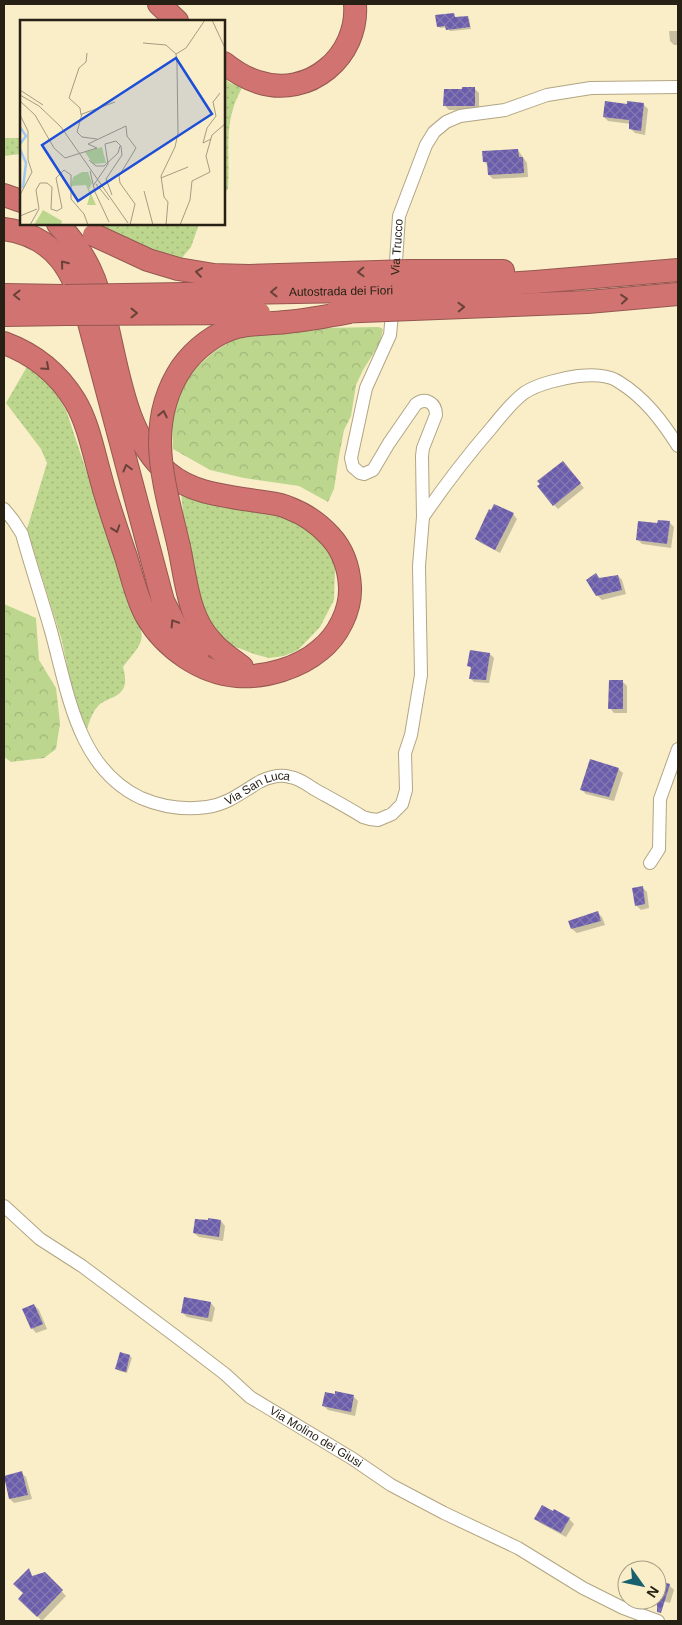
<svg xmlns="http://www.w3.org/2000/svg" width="682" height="1625" font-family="Arial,sans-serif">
<defs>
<pattern id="grass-dots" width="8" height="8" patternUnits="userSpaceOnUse" patternTransform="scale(1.25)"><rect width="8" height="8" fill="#bcd68e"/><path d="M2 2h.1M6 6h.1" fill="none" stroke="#a1b77a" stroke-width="1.8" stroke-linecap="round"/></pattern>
<pattern id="forest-crowns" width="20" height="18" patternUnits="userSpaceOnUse" patternTransform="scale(1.25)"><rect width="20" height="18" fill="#bcd68e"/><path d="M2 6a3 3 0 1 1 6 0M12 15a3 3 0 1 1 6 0" fill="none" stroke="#a1b77a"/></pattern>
<pattern id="building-cross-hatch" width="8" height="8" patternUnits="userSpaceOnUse" patternTransform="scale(1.25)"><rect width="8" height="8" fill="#6b5dac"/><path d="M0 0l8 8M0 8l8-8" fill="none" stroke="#847ab0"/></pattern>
</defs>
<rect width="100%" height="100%" fill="#faeec9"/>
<g fill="url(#grass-dots)">
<path d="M 224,77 L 230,83 L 242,88 C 222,123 231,152 228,189 L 224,193 Z"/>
<path d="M 4,138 L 21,138 L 21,154 L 4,156 Z"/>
<path d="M 92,224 L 199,224 L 191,247 L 181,259 L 128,243 Z"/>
<path d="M 28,365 L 52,387 L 66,410 L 132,608 C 147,641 145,639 123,667 C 126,679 128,690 114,697 C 109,699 104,701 100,704 C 93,710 90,720 87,729 L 81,723 L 69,675 L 62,641 L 27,529 L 47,463 L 41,449 L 6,403 Z"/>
<path d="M 181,492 L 304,523 L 330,553 L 335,568 L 334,600 L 320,627 L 298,650 L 284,656 L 269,658 L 254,654 L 231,645 L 215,630 L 205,616 L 186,541 Z"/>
</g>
<g fill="url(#forest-crowns)">
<path d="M 379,327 L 383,329 L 380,343 L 363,370 L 356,385 L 351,416 L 344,430 L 339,456 L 334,489 L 328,502 L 299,486 L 244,478 L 210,470 L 173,449 L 172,417 L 176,402 L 190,373 L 214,352 L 241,335 L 321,328 Z"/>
<path d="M 4,604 L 36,618 L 39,660 L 56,688 L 60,723 L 56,749 L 44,758 L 11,762 L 4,757 Z"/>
</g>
<g fill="#0003">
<path d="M 453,14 L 456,18 L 467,17 L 469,19 L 471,29 L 450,31 L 447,27 L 440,28 L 438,26 Z"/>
<path d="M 669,31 L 678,31 L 678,45 L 674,45 L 670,41 Z"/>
<path d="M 474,88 L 479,93 L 479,110 L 449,110 L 445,106 L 445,90 Z"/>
<path d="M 628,103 L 644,105 L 648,109 L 645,135 L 635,133 L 631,129 L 631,124 L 608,121 L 604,117 L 628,105 Z"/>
<path d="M 518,150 L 527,163 L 528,177 L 493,179 L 489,175 L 488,166 L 484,161 Z"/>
<path d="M 567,467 L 584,488 L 558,509 L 554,505 Z"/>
<path d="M 513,514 L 517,519 L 500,553 L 481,543 L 476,539 Z"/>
<path d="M 670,523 L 674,527 L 671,548 L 642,544 L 637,539 L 658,524 Z"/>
<path d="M 596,575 L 601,579 L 618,576 L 622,580 L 626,594 L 602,600 L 597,595 Z"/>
<path d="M 490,654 L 494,658 L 489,683 L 474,682 L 470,678 L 472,669 L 469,666 Z"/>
<path d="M 622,681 L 627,686 L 627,713 L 614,713 L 610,708 Z"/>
<path d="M 618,769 L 623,773 L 614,801 L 586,794 L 582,790 Z"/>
<path d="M 643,888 L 647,892 L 649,908 L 641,910 L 636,905 Z"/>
<path d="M 597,912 L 602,917 L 605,925 L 577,933 L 572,929 Z"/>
<path d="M 221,1221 L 225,1226 L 223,1241 L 199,1237 L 194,1233 Z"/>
<path d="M 211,1303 L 215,1308 L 212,1322 L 187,1317 L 182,1312 Z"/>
<path d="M 34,1305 L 39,1310 L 47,1329 L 36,1333 L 32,1328 Z"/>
<path d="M 130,1356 L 132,1358 L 127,1373 L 119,1371 L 117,1369 Z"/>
<path d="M 336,1393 L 354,1397 L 358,1401 L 355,1416 L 328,1410 L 323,1405 L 336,1396 Z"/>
<path d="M 21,1473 L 26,1477 L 32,1499 L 14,1503 L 10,1499 L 4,1477 Z"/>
<path d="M 535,1519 L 569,1519 L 574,1524 L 566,1537 L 540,1523 Z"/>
<path d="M 49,1578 L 66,1596 L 42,1621 L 30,1609 Z"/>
<path d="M 657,1582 L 669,1585 L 674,1590 L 670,1603 L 657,1599 Z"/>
</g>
<g fill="url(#building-cross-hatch)">
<path d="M 454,13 L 455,17 L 468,16 L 470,27 L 446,30 L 445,26 L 437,27 L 435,15 Z"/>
<path d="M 462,87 L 475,87 L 475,106 L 443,106 L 444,89 L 462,89 Z"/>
<path d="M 605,101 L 627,104 L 627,101 L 644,103 L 641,131 L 629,129 L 629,120 L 603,117 Z"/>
<path d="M 518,149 L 519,157 L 523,157 L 524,173 L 488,175 L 487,162 L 483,162 L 482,151 Z"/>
<path d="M 563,461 L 581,483 L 553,506 L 537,486 L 540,484 L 537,481 Z"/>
<path d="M 494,504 L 514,513 L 495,550 L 475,539 L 489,509 L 491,510 Z"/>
<path d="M 658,520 L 670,521 L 667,544 L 636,540 L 638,521 L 657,523 Z"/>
<path d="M 596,573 L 599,578 L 618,575 L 622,590 L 596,596 L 586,580 Z"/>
<path d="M 470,650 L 490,653 L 486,680 L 469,679 L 471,667 L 467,666 Z"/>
<path d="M 609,680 L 623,680 L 623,709 L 608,709 Z"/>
<path d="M 590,759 L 619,768 L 609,797 L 580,790 Z"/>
<path d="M 643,886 L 645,904 L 635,906 L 632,888 Z"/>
<path d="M 598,911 L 601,921 L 571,929 L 568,921 Z"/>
<path d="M 208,1218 L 221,1220 L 219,1237 L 193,1233 L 195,1219 L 208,1220 Z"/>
<path d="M 184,1297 L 211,1302 L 208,1318 L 181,1313 Z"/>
<path d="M 34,1304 L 43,1324 L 31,1329 L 22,1309 Z"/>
<path d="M 120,1352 L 130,1355 L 126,1372 L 115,1369 Z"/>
<path d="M 335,1391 L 354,1395 L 351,1412 L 322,1406 L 325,1392 L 335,1394 Z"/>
<path d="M 22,1471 L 28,1495 L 9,1499 L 4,1476 Z"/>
<path d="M 542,1505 L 553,1511 L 554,1509 L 570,1518 L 561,1533 L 534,1519 Z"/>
<path d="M 29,1568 L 32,1576 L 45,1572 L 63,1590 L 37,1617 L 18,1599 L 23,1593 L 13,1584 Z"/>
<path d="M 657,1580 L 670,1584 L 661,1613 L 657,1612 Z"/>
</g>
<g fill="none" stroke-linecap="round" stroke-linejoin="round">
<defs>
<g id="street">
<path id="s1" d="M 395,277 L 399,216 L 426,145 L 434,132 L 446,122 L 460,116 L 505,110 L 547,95 L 591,88 L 678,87"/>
<path id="s2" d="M 4,509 L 13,520 L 22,534 C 31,567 42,599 51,631 C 68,692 77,768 141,798 C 162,807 185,810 207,807 C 229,804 243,791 261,781 C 270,777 280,774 290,777 C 299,778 306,784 314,789 C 330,798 347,807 363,817 L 370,819 L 378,820 L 392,814 L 402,804 L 406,790 L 405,753 L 411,735 L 421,675 L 419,566 L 423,517 L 422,456 L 423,448 L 436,415 C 436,403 426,397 416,404 L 389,443 L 373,470 L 364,474 L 360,473 L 353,467 L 351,458 L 366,388 L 390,335 L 393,304"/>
<path d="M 423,517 C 444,486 468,455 493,426 C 502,415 512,402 524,393 C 537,384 563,378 578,376 C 591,375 608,374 619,382 C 645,398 662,421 678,446"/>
<path d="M 650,863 L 659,849 L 660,799 L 678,749"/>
<path id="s3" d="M 4,1206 L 40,1239 L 82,1266 L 178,1338 L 225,1374 L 250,1397 L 353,1459 L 391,1485 L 444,1513 L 518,1548 L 583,1588 L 623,1608 L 658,1621"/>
</g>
<g id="highway">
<path d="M 159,4 L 177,21"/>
<path d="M 224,63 C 234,71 245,78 258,82 C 309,99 359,56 355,4"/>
<path d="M 4,195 L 21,201"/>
<path d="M 4,229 C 57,236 74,273 88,319 L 163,601 L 177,628 L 199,650"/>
<path d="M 410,271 L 503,271"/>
<path d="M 410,290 L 535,282 L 678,270"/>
<path d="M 4,295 L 65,296"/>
<path d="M 413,309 L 588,302 L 678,294"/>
<path d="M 4,315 L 68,314"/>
<path d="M 4,343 C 34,354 58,373 75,401 C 88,423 93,450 100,475 C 107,502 116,528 125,554 C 132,575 136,598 147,617 C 165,648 201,673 237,676 C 265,678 299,668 320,650 C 338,636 351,610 350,587 C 349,568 343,550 330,536 C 319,524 305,514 289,508 C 279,503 268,503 257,501 C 226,496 193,494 168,473 C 116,430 117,340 94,279 C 86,258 73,240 58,224"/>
<path d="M 179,547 C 186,579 188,618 212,642 C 220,652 232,659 242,667"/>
</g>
</defs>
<use href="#street" stroke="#b1a583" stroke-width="14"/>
<use href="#highway" stroke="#955750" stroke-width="24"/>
<use href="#street" stroke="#fff" stroke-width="12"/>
<use href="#highway" stroke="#d17471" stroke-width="22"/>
<defs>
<g id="highway-bridge">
<path d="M 94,235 L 148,260 L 178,269 L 214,275 L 249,276 L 410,271"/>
<path id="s4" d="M 65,296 L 410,290"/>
<path d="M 336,312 L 413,309"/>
<path d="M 68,314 L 259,313"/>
<path d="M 179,547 C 165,485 143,425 182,367 C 195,349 215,333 237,327 C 253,323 269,324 286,322 C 307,320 329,316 350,312"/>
</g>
</defs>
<use href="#highway-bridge" stroke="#955750" stroke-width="24" stroke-linecap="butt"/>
<use href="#highway-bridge" stroke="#d17471" stroke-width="22"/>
</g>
<defs><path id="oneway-chevron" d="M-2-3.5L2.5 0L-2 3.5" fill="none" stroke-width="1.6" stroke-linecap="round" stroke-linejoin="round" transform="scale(1.25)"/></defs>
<g stroke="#6a4239">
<use href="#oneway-chevron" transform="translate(64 264) rotate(-129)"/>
<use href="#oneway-chevron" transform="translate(199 272) rotate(-172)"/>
<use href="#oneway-chevron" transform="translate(361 272) rotate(178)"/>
<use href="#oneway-chevron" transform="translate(274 292) rotate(179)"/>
<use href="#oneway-chevron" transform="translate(17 295) rotate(-179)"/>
<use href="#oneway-chevron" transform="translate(624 299) rotate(-5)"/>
<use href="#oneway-chevron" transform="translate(461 307) rotate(-2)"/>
<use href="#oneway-chevron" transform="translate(134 313)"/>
<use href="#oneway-chevron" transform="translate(46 367) rotate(42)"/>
<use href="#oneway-chevron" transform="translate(163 414) rotate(-78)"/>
<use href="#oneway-chevron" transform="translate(127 468) rotate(-105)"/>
<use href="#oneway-chevron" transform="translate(116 529) rotate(71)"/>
<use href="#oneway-chevron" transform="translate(174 623) rotate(-122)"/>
</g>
<g text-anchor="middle" stroke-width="5" stroke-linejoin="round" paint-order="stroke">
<g font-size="12" fill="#262114" stroke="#faeec9">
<text dy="4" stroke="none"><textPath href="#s1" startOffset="30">Via Trucco</textPath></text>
<text dy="4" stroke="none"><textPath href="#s4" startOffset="276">Autostrada dei Fiori</textPath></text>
<text dy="4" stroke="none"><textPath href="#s2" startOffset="451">Via San Luca</textPath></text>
<text dy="4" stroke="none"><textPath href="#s3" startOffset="389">Via Molino dei Giusi</textPath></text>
</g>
</g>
<g transform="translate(20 20)">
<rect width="205" height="205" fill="#faeec9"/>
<path d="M 62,152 L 68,152 L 72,163 L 69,169 L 76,185 L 67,185 L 70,175 L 66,165 L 51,166 L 53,157 Z" fill="#bcd68e"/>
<path d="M 82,127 L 86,143 L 73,144 L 65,132 Z" fill="#bcd68e"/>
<path d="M 23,190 L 42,201 L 41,205 L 14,205 Z" fill="#bcd68e"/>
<path fill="none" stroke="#a1caf3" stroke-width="2.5" d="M 0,107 L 6,116 L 0,124M 0,129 L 6,143 L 3,168"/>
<path fill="none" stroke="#a59c81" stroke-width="1" d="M 192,0 L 205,28M 123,23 L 146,25 L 156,34 L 157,44 L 158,113 L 155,127 L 141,156 L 144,177 L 148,182 L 146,205M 156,34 L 166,28 L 185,0M 0,70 L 23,85M 0,75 L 19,86 L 41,107 L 108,203M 0,81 L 15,95 L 34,128 L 45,138 L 77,128 L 68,124 L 106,106 L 107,116 L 116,128 L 99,156 L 100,163 L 115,184 L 110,205M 0,95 L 8,111 L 8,140 L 12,152 L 0,175M 61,95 L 60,88 L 49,78 L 59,48 L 66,42 L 67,33M 77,119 L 62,117 L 57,112 L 62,94 L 95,82M 191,119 L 183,123 L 187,108 L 196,96 L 193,82 L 200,73M 69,140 L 76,146 L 84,146 L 98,133 L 100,126M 70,151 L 75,172 L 89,202M 141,158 L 168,147M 76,164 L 89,180M 73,166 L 88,144 L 85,124 L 96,121 L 101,126 L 102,135 L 86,159 L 92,175M 124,171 L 133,205M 0,196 L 17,189M 10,205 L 19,189 L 16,170 L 20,163 L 27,163 L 32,167 L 31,189 L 37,191 L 42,188 L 36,158 L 44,150 L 51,155 L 51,179 L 64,194 L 68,205M 160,205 L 170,180 L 172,161 L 190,152 L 186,136 L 192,115 L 205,104"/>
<path fill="#1d4ed8" fill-opacity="0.15" stroke="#1d4ed8" stroke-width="2.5" d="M 156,38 L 192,94 L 58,181 L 22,125 Z"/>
<rect width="205" height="205" fill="none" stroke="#262114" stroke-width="2.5"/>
</g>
<rect width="682" height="1625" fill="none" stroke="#262114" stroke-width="10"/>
<g transform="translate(642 1585) rotate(123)"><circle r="24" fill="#faeec9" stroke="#a59c81"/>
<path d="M0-4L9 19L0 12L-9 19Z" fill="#18606f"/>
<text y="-8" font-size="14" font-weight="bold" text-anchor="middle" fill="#262114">N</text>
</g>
</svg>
